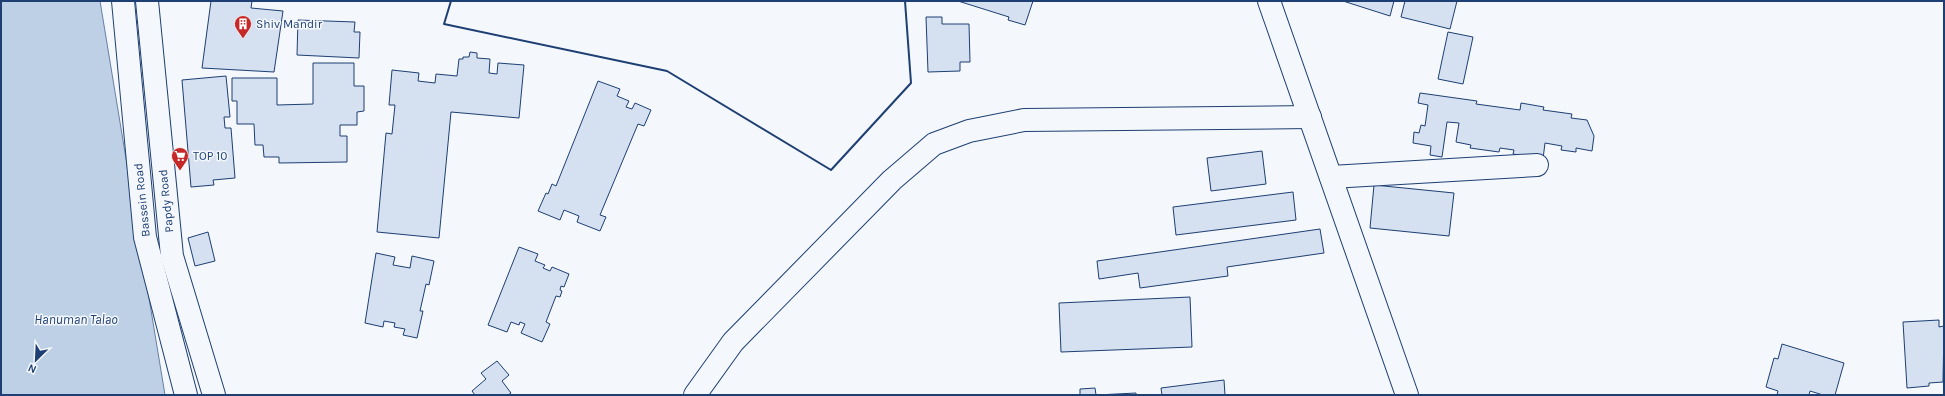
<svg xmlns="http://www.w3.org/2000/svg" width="1945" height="396" font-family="Karla,sans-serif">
<rect width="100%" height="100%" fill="#f4f7fb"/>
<path fill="#bed0e5" stroke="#687fa3" d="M 1,1 L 100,1 L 165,395 L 1,395 Z"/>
<g fill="#d5e0f0" stroke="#1d3f73">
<path d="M 211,1 L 252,1 L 251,8 L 283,11 L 274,72 L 202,68 Z"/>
<path d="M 958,1 L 1033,1 L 1025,25 L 1008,20 L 1009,17 Z"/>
<path d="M 1343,1 L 1394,1 L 1390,16 Z"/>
<path d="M 1405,1 L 1457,1 L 1450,29 L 1401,17 Z"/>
<path d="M 926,17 L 942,17 L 942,24 L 969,24 L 970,62 L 960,62 L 960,71 L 928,72 Z"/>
<path d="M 298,20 L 355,22 L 354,32 L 360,32 L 359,58 L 297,55 Z"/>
<path d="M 1448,32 L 1473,37 L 1463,84 L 1438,79 Z"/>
<path d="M 470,52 L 477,53 L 477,58 L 490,59 L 489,73 L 497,74 L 498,63 L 524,65 L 519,118 L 451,112 L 439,238 L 377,232 L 386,133 L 392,134 L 395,105 L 389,105 L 392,70 L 419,73 L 418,81 L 435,83 L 436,74 L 457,76 L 459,59 L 463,59 L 463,57 L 469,57 Z"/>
<path d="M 313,63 L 354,63 L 354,86 L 364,86 L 364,111 L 357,112 L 357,125 L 340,125 L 340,136 L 347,136 L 347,162 L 279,163 L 279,157 L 264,157 L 263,145 L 255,145 L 254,124 L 237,124 L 237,101 L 232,101 L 232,78 L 277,78 L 277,105 L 313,104 Z"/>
<path d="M 226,76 L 230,117 L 224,117 L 225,128 L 231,128 L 235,178 L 213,180 L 214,185 L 191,187 L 182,80 Z"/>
<path d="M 598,81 L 620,89 L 617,96 L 629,101 L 626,107 L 632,109 L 635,103 L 651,110 L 644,126 L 638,124 L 600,215 L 606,217 L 600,231 L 577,222 L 579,216 L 564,210 L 560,220 L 538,211 L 546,193 L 548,194 L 552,184 L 556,186 Z"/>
<path d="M 1420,93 L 1477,101 L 1476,104 L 1520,110 L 1521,103 L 1544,107 L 1543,110 L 1572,114 L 1571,118 L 1587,120 L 1594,136 L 1592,151 L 1576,148 L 1576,152 L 1561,150 L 1562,146 L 1545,143 L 1543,159 L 1513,154 L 1514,150 L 1500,148 L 1499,152 L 1470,148 L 1471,145 L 1456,142 L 1459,123 L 1447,122 L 1442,157 L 1430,155 L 1431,146 L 1413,143 L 1414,132 L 1419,133 L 1421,125 L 1425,126 L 1428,105 L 1418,103 Z"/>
<path d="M 1262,151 L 1266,184 L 1211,191 L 1207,158 Z"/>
<path d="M 1374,185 L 1454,193 L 1449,236 L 1370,228 Z"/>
<path d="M 1293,192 L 1296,220 L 1176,235 L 1173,207 Z"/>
<path d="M 1320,229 L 1324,253 L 1227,267 L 1228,276 L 1140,288 L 1138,273 L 1099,279 L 1097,261 Z"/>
<path d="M 208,232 L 215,261 L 195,266 L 188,238 Z"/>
<path d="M 519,247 L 538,254 L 535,261 L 545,265 L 543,268 L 550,271 L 552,267 L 569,274 L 564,287 L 561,286 L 560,290 L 562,291 L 560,297 L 556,296 L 546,322 L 550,324 L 542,342 L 521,333 L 525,324 L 520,322 L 519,325 L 511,322 L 507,332 L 488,325 Z"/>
<path d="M 376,253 L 395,257 L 393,265 L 410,268 L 412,256 L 434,261 L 429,285 L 426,284 L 420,311 L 423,311 L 417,338 L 403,335 L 405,329 L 394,327 L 395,323 L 384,321 L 383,327 L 365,323 Z"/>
<path d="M 1190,297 L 1192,347 L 1061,352 L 1059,303 Z"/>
<path d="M 1939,320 L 1939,327 L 1944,326 L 1943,382 L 1929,383 L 1929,386 L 1907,388 L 1903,322 Z"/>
<path d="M 1782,344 L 1844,363 L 1835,395 L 1823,395 L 1810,391 L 1809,395 L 1777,395 L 1778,391 L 1766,387 L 1774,358 L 1778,359 Z"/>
<path d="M 497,361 L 509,375 L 502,381 L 511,393 L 508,395 L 475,395 L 472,391 L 486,379 L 481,373 Z"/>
<path d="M 1224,380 L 1225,395 L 1162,395 L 1161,388 Z"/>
<path d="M 1095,388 L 1096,395 L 1080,395 L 1080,389 Z"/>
<path d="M 1136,393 L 1136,395 L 1097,395 Z"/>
</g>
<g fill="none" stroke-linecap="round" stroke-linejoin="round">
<defs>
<g id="street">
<path d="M 1331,177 L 1537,165"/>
<path d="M 695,395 L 733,342 L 892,180 L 934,144 L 969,131 L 1024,120 L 1310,117"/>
</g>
<path id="secondary" d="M 1269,1 L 1407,395"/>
<g id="primary">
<path d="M 123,1 L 145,237 L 186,395"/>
<path d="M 147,1 L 172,256 L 214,395"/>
</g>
</defs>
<use href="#street" stroke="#1d3f73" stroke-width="24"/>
<use href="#secondary" stroke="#1d3f73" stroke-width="24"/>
<use href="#primary" stroke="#1d3f73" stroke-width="24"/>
<use href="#street" stroke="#f4f7fb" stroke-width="22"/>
<use href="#secondary" stroke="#f4f7fb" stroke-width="22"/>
<use href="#primary" stroke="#f4f7fb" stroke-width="22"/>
<path stroke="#1d3f73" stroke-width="2" d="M 451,1 L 444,24 L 667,71 L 831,170 L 911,83 L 905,1"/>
</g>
<defs>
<symbol id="building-pin" viewBox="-11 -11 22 30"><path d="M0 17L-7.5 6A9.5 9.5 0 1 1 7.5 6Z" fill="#c62828" stroke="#f4f7fb"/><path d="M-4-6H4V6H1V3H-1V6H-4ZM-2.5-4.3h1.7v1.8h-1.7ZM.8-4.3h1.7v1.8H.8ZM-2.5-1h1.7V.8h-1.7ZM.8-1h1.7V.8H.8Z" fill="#fff"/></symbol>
<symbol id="supermarket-pin" viewBox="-11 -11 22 30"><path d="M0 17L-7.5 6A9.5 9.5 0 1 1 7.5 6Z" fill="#c62828" stroke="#f4f7fb"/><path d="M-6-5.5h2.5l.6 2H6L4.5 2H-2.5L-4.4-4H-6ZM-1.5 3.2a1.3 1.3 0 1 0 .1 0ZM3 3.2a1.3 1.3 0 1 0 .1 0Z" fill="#fff"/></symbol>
</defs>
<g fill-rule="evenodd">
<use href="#building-pin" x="233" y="14" width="20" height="27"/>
<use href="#supermarket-pin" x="170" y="146" width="20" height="27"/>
</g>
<g text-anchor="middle" stroke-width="3" stroke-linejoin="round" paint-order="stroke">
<g font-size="12" fill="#1d3f73" stroke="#f4f7fb" text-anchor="start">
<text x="256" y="28">Shiv Mandir</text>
<text x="193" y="160">TOP 10</text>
</g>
<g font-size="12" fill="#1d3f73" stroke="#f4f7fb">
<text transform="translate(142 200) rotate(-96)" y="4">Bassein Road</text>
<text transform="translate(166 201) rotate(-96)" y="4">Papdy Road</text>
</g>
<g font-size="13" font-style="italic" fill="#1d3f73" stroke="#f4f7fb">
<text x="76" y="324">Hanuman Talao</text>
</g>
</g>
<rect width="1945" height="396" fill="none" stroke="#1d3f73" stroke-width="4"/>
<g transform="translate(36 360) rotate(204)" stroke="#f4f7fb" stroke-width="3" paint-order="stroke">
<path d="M0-3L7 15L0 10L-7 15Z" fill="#1d3f73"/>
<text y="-6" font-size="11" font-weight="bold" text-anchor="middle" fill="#1d3f73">N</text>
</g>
</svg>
